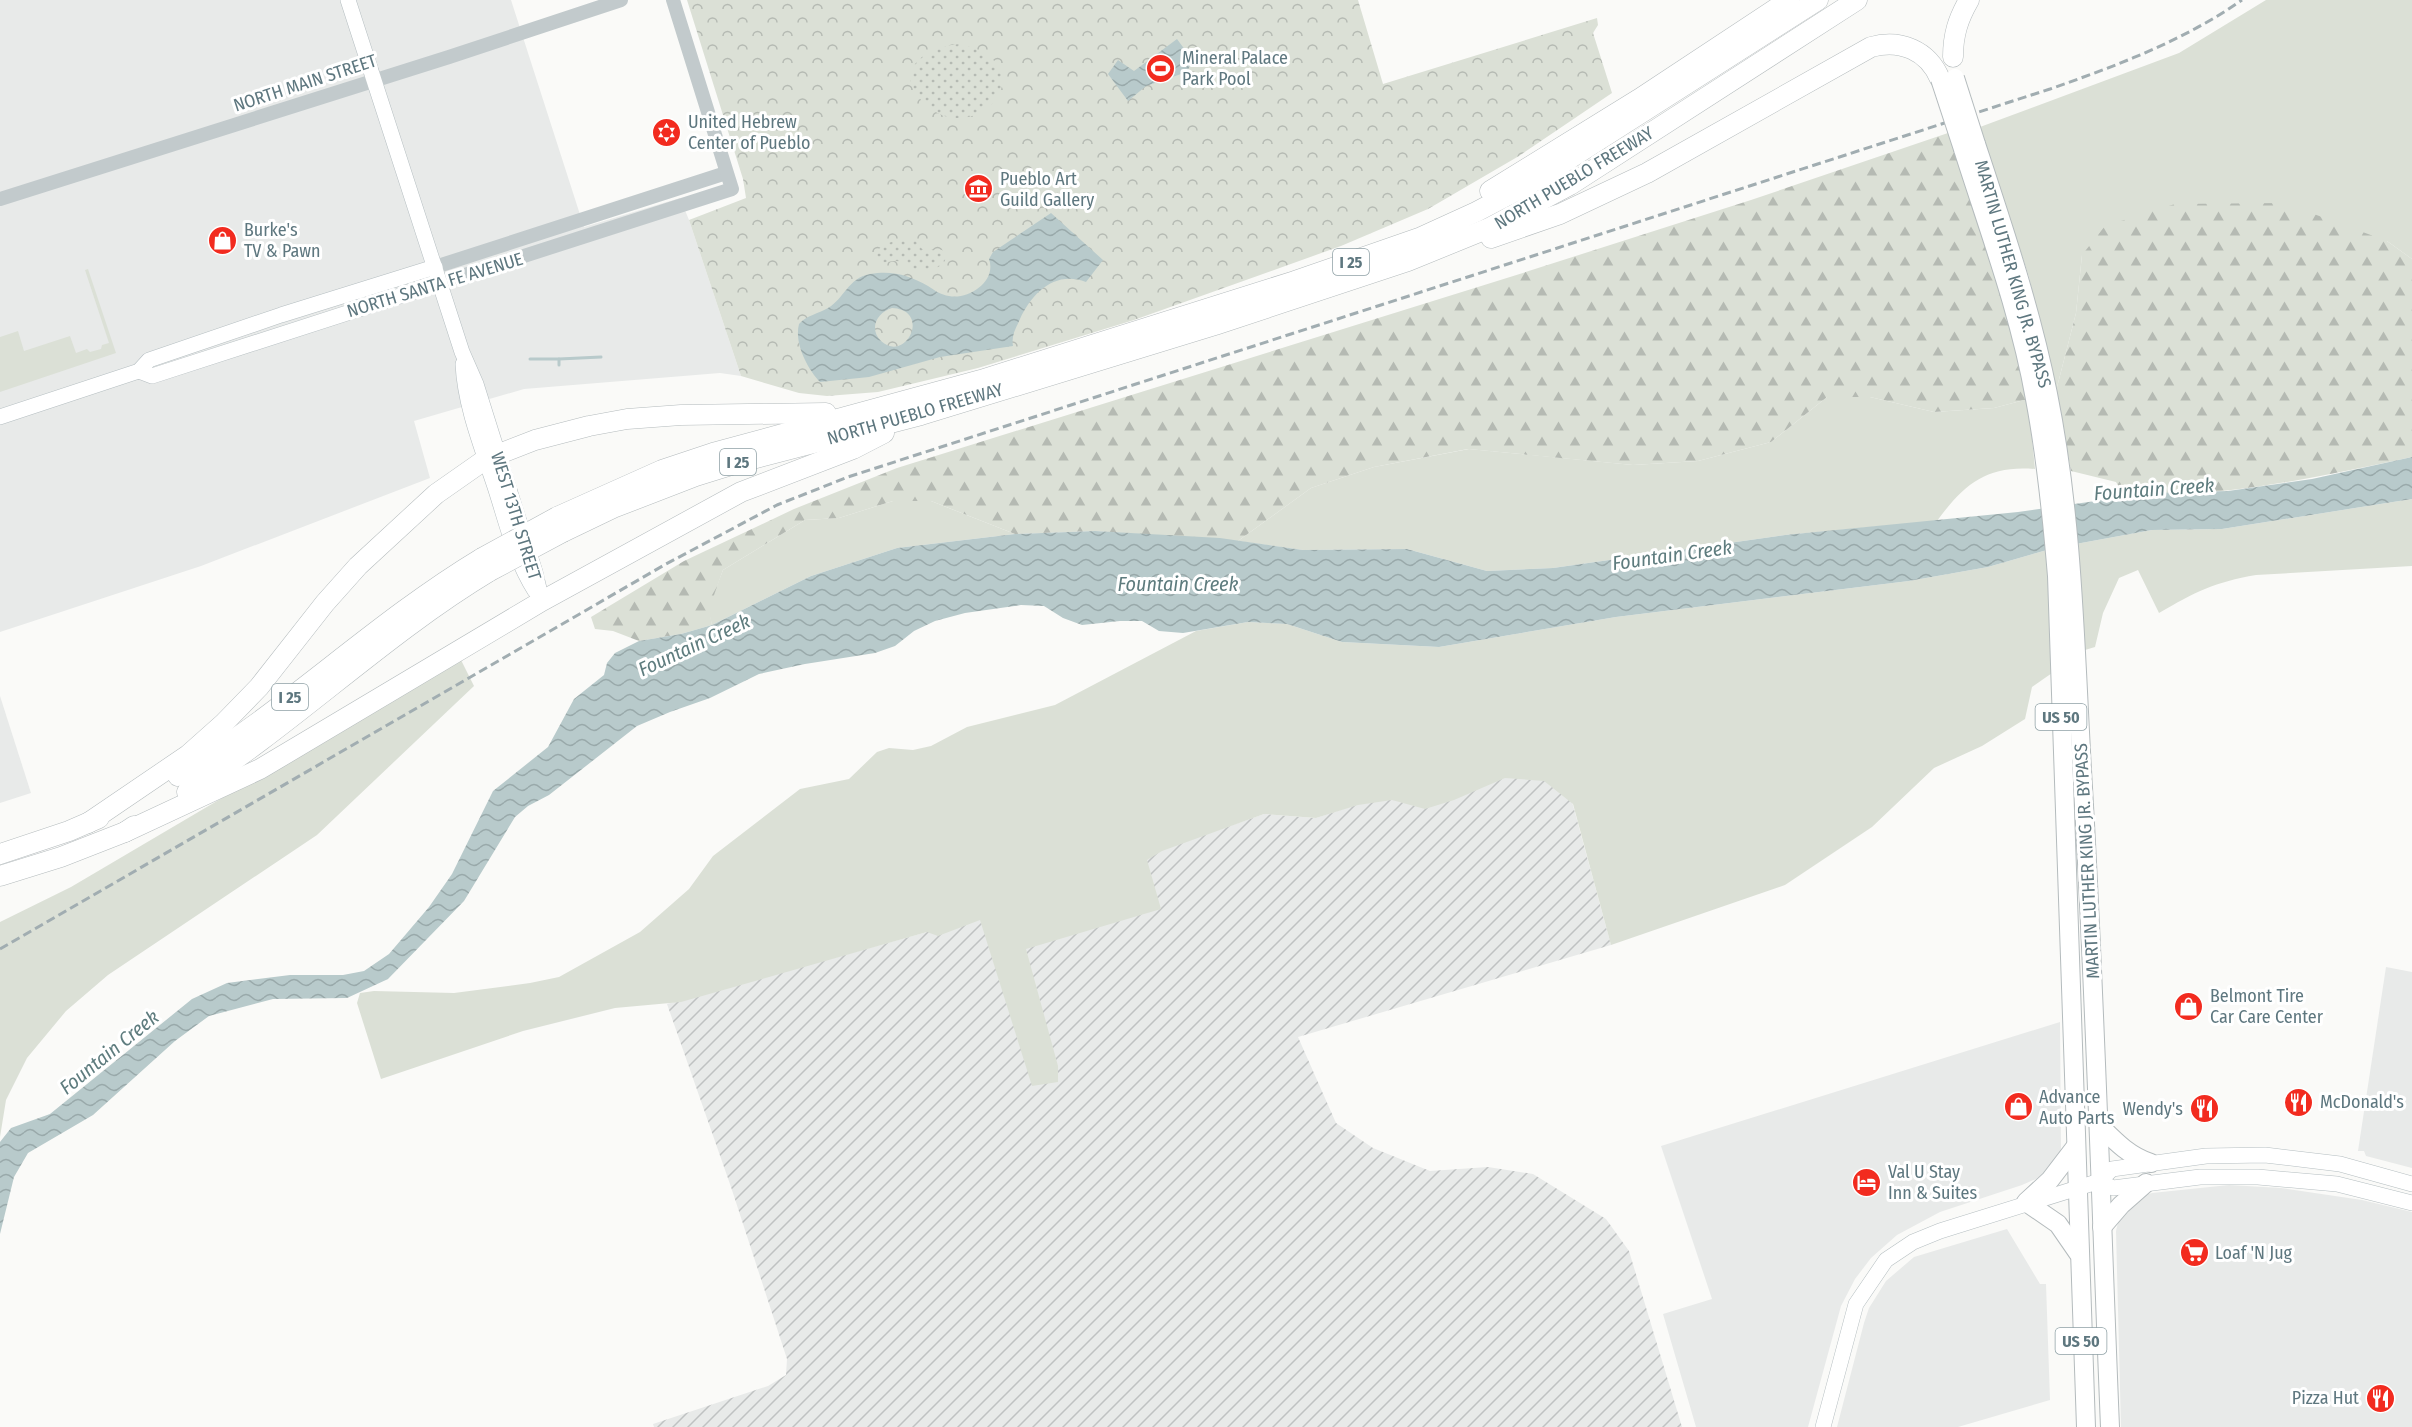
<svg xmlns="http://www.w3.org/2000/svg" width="2412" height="1427" font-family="'Fira Sans Condensed',sans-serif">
<defs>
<pattern id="industrial-furrows" width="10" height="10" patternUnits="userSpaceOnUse" patternTransform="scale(1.5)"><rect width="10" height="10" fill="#e8eae9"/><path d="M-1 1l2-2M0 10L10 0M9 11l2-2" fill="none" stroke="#bfc2c2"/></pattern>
<pattern id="forest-firs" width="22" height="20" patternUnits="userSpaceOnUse" patternTransform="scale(1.5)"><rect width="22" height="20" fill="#dbe0d6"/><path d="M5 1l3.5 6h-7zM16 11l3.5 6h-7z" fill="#b5bab3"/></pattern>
<pattern id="park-crowns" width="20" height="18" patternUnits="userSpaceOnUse" patternTransform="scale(1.5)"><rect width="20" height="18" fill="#dbe0d6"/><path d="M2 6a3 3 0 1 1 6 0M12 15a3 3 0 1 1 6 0" fill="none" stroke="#b5bab3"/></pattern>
<pattern id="garden-dots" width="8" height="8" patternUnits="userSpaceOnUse" patternTransform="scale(1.5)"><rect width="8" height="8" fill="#dbe0d6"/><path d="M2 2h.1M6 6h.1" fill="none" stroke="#b5bab3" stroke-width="1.8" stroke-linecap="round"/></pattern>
<pattern id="water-waves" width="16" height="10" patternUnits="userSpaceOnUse" patternTransform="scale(1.5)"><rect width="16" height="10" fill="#b8cacb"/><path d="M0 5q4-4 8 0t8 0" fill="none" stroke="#99a9aa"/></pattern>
</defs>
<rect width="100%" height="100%" fill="#fafaf8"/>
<g fill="#e8eae9">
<path d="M 0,0 L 511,0 L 584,227 L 680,198 L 689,220 L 741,376 L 720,373 L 524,389 L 414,421 L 430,478 L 201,566 L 0,632 Z"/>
<path d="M 0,696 L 31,793 L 0,803 Z"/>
<path d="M 2386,967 L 2412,972 L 2412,1168 L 2366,1156 L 2364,1151 L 2358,1151 Z"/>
<path d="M 2060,1022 L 2061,1149 L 2059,1158 L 2047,1171 L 2036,1179 L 2022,1185 L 1940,1212 L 1897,1235 L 1871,1258 L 1855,1279 L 1841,1306 L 1808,1427 L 1696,1427 L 1663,1314 L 1712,1299 L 1661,1146 Z"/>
<path d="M 2229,1185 L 2281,1188 L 2362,1200 L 2412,1212 L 2412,1427 L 2121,1427 L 2116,1231 L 2120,1214 L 2124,1216 L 2145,1195 L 2152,1193 Z"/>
<path d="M 2007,1229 L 2040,1284 L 2046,1284 L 2050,1400 L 1958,1427 L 1837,1427 L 1864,1323 L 1869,1308 L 1886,1281 L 1914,1257 Z"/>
</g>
<path fill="url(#industrial-furrows)" d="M 1555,739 L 1611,945 L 1298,1037 L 1336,1123 L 1373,1148 L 1430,1171 L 1488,1167 L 1533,1174 L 1606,1219 L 1629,1251 L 1682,1427 L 654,1427 L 653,1424 L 768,1386 L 786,1375 L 787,1359 L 731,1187 L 667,1004 L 927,932 L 1264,814 L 1316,818 Z"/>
<g fill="#dbe0d6">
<path d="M 2266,0 L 2412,0 L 2412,259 L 2387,241 L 2082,255 L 2076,313 L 2056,391 L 2029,277 L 1980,127 L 2179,53 Z"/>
<path d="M 88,269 L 116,353 L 0,392 L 0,337 L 18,331 L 24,351 L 70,336 L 76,353 L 87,349 L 90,352 L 101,349 L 102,345 L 109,343 L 85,270 Z"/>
<path d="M 1827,397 L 1870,397 L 1934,412 L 1994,408 L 2028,399 L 2035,469 C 1987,465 1964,484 1937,521 L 1785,535 L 1553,568 L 1487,571 L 1407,549 L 1303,550 L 1238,541 L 1311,488 L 1374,467 L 1469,449 L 1633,465 L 1698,461 L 1771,442 Z"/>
<path d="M 2412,499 L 2412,566 L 2256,575 C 2215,582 2195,592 2159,613 L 2138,570 L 2119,578 L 2103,613 L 2095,647 L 2085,650 L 2032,687 L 2025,719 L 1982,746 L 1934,768 L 1872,827 L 1785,885 L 1611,945 L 1573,804 L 1544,781 L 1505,778 L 1454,800 L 1425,809 L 1392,800 L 1358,805 L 1316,818 L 1264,814 L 1162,851 L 1147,860 L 1161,909 L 1026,949 L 1058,1066 L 1058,1082 L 1032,1086 L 980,920 L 938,936 L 927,932 L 681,1002 L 615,1008 L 523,1031 L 381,1079 L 357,1003 L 360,993 L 374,991 L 454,993 L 530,983 L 559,977 L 640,932 L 689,889 L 713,856 L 800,789 L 849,779 L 877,752 L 889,748 L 913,750 L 931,746 L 967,727 L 1055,705 L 1196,631 L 1248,622 L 1287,624 L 1342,642 L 1439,647 L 1616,617 L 1909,581 L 1988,567 L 2054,548 L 2152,530 L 2222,529 Z"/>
<path d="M 893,501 L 931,501 L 1015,534 L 897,548 L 811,576 L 712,625 L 708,609 L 723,570 L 805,520 L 839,518 Z"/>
<path d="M 460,658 L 474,686 L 317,835 L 108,975 L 66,1011 L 27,1058 L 6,1100 L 0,1137 L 0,922 L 71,887 Z"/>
</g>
<g fill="url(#forest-firs)">
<path d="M 1948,133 L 2001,294 L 2028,399 L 1994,408 L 1934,412 L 1870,397 L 1827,397 L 1771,442 L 1698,461 L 1633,465 L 1468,449 L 1374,467 L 1311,488 L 1238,541 L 1095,531 L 1015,534 L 931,501 L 893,501 L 839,518 L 805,520 L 723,570 L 709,609 L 712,625 L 681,634 L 639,641 L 613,631 L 595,629 L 591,617 L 684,561 L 794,509 L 897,468 L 1510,277 L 1751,200 Z"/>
<path d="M 2284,203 L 2387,241 L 2412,259 L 2412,457 C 2352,470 2292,483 2231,490 C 2196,494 2160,492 2125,497 L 2116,482 L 2071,471 L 2056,391 L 2076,313 L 2082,255 L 2105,226 L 2175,204 Z"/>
</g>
<path fill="url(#park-crowns)" d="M 687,0 L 1358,0 L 1383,84 L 1597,18 L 1598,25 L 1593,33 L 1612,93 L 1519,156 L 1428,209 L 1341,246 L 1134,320 L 978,368 L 878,392 L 827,396 L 799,393 L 741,376 L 689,220 L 746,198 L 743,179 Z"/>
<g fill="url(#garden-dots)">
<path d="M 960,44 C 1053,66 972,155 922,101 C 891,69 928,46 960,44 Z"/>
<path d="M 914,239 L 922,249 L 942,250 L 946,254 C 947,269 927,272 915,269 C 910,267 906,264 902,262 C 894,259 885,264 877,262 C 872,241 900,240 914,239 Z"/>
</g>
<g fill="url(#water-waves)" fill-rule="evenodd">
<path d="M 1177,39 L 1191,58 L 1189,68 L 1184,73 L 1146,86 L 1128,101 L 1108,74 L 1118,60 L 1134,71 Z"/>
<path d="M 1051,213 L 1103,260 L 1086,282 C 1055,270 1032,293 1020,319 C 1016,328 1011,336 1013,346 L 940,357 L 869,377 L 820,382 C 807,368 794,343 799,324 C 807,315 818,314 828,308 C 844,299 848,278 870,274 C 892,270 909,275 928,286 C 934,290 941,295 949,296 C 969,300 997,281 989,259 L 993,252 ZM 892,308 C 932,310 906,364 881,341 C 868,328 878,312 892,308 Z"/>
<path d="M 2412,457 L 2412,499 L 2222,529 L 2152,530 L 2054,548 L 1988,567 L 1909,581 L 1616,617 L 1439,647 L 1342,642 L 1287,624 L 1248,622 L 1183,633 L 1159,631 L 1142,621 L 1120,621 L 1082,625 L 1063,618 L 1044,606 L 1021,605 L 965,613 L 935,621 L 914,631 L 895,646 L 875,653 L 805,664 L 759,674 L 710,698 L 670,712 L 637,726 L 549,795 L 528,806 L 515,817 L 464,901 L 388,979 L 347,998 L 273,999 L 209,1016 L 175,1041 L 93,1115 L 28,1153 L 14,1177 L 0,1234 L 0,1142 L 11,1128 L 50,1114 L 192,999 L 227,983 L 290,975 L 343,975 L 364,971 L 389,954 L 429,907 L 452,874 L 493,791 L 548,747 L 574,699 L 604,675 L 607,663 L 615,653 L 639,641 L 681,634 L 712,625 L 811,576 L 897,548 L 1015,534 L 1095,531 L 1220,538 L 1303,550 L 1407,549 L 1487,571 L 1553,568 L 1785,535 L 2018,512 L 2152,493 L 2228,491 L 2312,479 Z"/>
</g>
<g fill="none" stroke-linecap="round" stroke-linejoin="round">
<g stroke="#b8cacb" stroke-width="3">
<path d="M 530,359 L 559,359"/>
<path d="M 559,365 L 559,359 L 601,357"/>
</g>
<defs>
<g id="secondary">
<path d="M 348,0 L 462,352 L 476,384 L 535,572 L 542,601"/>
<path d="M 463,364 C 465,405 481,445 494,484 C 506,520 514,558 535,591"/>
<path d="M 139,371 L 152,376 L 440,283"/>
<path d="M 0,417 L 139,371 L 149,360 L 281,315 L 435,267"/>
<path d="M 2100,1181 L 2113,1188 L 2200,1177 L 2258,1177 L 2337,1184 L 2412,1203"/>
<path d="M 1823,1427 L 1856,1304 L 1886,1260 L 1913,1242 L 1940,1231 L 2100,1181 L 2112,1169 L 2206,1156 L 2265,1155 L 2340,1164 L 2412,1184"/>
</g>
<g id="trunk">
<path d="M 1976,144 C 2003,226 2031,309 2048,394 C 2073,518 2075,645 2082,770 C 2095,989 2101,1208 2110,1427"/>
<path d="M 1963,149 C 1989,231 2020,314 2035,399 C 2046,457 2052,516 2057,576 L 2086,1427"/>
<path d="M 2099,1125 C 2115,1141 2129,1156 2151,1163"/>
<path d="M 2076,1146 L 2050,1180 L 2026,1202 L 2058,1224 L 2078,1253"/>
<path d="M 2102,1227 L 2121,1205 L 2146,1183"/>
</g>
<g id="motorway">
<path d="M 1953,57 C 1953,35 1958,19 1969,0"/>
<path d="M 1490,191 L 1639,99 L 1789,0"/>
<path d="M 1491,238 L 1560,214 L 1647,173 L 1871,47 C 1900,39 1928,50 1940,79"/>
<path d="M 557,517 L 662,470 L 713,453 L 981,380 L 1295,281 L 1419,238 L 1476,212 L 1533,182 L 1818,0"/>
<path d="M 563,532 L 613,508 L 696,476 L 741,462 L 921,415 L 1215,325 L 1408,261 L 1489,228 L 1570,185 L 1857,0"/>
<path d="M 178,776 C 285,712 374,623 482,558"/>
<path d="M 187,792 C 293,725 382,636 490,571"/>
<path d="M 88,823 L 188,755 L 224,723 L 259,687 L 325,603 L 358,566 L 436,494 L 486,459 L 535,440 L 589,426 L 627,419 L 681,415 L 826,413"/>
<path d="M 125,832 L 260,769 L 542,601 L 741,492 L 853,449 L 884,433"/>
<path d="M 0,854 L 69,831 L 99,818"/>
<path d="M 0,876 L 61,857 L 125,832 L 134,826"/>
</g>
</defs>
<use href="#secondary" stroke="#b5bec1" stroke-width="16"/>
<use href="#trunk" stroke="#b4bbbd" stroke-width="20"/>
<use href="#motorway" stroke="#b4bbbd" stroke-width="21"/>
<g stroke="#c2cacc" stroke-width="14">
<path d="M 0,199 L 449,57 L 621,0"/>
<path d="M 435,267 L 726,173"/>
<path d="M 440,283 L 732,189 L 673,0"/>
</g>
<use href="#secondary" stroke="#fff" stroke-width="15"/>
<use href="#trunk" stroke="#fff" stroke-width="18"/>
<use href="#motorway" stroke="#fff" stroke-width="20"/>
<path stroke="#a1adb1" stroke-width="3" stroke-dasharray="9 4.5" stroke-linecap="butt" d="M 0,949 L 666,564 L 777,505 L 848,477 L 2050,89 C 2116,66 2185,40 2242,0"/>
<defs>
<g id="trunk-bridge">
<path d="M 1955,78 L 1976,144"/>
<path d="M 1940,79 L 1963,149"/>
</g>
<g id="motorway-bridge">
<path d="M 482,558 L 557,517"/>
<path d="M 490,571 L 563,532"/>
</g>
</defs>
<use href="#trunk-bridge" stroke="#b4bbbd" stroke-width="20" stroke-linecap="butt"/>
<use href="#motorway-bridge" stroke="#b4bbbd" stroke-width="21" stroke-linecap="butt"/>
<use href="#trunk-bridge" stroke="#fff" stroke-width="18"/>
<use href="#motorway-bridge" stroke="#fff" stroke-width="20"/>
</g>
<defs>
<symbol id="stadium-disc" viewBox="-11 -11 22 22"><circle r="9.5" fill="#f22b1f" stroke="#fff"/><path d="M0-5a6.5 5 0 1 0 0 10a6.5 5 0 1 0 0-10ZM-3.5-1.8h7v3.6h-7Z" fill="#fff"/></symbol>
<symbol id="synagogue-disc" viewBox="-11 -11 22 22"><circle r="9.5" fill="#f22b1f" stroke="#fff"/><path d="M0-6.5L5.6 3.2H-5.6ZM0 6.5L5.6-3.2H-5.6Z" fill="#fff"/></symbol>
<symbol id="museum-disc" viewBox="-11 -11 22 22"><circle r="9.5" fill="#f22b1f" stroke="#fff"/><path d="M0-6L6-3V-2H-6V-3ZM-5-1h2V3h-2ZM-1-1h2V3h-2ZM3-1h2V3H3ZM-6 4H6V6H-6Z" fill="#fff"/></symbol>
<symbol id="shop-disc" viewBox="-11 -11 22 22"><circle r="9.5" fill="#f22b1f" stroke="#fff"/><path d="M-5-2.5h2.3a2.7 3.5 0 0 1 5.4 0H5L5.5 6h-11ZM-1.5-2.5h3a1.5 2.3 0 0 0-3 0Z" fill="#fff"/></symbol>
<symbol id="restaurant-disc" viewBox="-11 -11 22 22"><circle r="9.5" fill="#f22b1f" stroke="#fff"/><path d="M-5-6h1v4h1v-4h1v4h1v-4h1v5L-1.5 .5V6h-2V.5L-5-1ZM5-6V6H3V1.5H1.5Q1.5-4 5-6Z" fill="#fff"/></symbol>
<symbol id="hotel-disc" viewBox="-11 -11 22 22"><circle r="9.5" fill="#f22b1f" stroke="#fff"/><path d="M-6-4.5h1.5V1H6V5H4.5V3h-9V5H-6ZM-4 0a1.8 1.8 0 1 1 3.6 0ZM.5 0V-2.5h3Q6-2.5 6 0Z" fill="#fff"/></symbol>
<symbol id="supermarket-disc" viewBox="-11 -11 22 22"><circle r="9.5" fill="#f22b1f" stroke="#fff"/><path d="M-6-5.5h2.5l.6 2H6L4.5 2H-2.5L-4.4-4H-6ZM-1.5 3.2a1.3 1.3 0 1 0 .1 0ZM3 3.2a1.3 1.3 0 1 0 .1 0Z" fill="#fff"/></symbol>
</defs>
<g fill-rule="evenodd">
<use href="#stadium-disc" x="1144" y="52" width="33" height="33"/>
<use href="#synagogue-disc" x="650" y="116" width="33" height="33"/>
<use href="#museum-disc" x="962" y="172" width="33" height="33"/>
<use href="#shop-disc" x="206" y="224" width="33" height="33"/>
<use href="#shop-disc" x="2172" y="990" width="33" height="33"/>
<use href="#restaurant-disc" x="2282" y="1086" width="33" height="33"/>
<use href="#shop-disc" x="2002" y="1090" width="33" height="33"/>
<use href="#restaurant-disc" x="2188" y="1092" width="33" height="33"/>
<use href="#hotel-disc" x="1850" y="1166" width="33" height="33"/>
<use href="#supermarket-disc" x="2178" y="1236" width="33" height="33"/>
<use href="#restaurant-disc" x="2364" y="1382" width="33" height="33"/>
</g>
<g text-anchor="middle" stroke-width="6" stroke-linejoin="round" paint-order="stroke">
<g fill="#fff" stroke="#8ea0a5" stroke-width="1.5">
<rect x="1333" y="249" width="36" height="26" rx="4.5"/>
<rect x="720" y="449" width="36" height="26" rx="4.5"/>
<rect x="272" y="684" width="36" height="26" rx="4.5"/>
<rect x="2035.5" y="704" width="51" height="26" rx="4.5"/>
<rect x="2055.5" y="1328" width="51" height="26" rx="4.5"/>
</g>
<g font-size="16" font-weight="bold" fill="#5e777f">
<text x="1351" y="268">I 25</text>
<text x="738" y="468">I 25</text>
<text x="290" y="703">I 25</text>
<text x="2061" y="723">US 50</text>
<text x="2081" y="1347">US 50</text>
</g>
<g font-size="18" fill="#5e777f" stroke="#fff" text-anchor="start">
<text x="1182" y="64">Mineral Palace<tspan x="1182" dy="21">Park Pool</tspan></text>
<text x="688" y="128">United Hebrew<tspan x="688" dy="21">Center of Pueblo</tspan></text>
<text x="1000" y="185">Pueblo Art<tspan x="1000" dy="21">Guild Gallery</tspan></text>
<text x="244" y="236">Burke's<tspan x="244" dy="21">TV &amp; Pawn</tspan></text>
<text x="2210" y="1002">Belmont Tire<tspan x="2210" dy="21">Car Care Center</tspan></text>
<text x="2039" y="1103">Advance<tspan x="2039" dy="21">Auto Parts</tspan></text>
<text x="2320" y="1108">McDonald's</text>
<text x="2183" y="1115" text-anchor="end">Wendy's</text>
<text x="1888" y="1178">Val U Stay<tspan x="1888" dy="21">Inn &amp; Suites</tspan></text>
<text x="2215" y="1259">Loaf 'N Jug</text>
<text x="2359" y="1404" text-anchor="end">Pizza Hut</text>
</g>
<g font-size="18" fill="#5e777f" stroke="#fff">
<text transform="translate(305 83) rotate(-18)" y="6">NORTH MAIN STREET</text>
<text transform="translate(1574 178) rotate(-31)" y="6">NORTH PUEBLO FREEWAY</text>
<text transform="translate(2013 274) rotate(74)" y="6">MARTIN LUTHER KING JR. BYPASS</text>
<text transform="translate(435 285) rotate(-17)" y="6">NORTH SANTA FE AVENUE</text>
<text transform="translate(915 414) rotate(-16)" y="6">NORTH PUEBLO FREEWAY</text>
<text transform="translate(516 516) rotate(73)" y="6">WEST 13TH STREET</text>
<text transform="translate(2087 861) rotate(-93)" y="6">MARTIN LUTHER KING JR. BYPASS</text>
</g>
<g font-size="20" font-style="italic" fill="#5e7c7e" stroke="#fff">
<text transform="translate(2154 489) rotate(-4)" y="7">Fountain Creek</text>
<text transform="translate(1672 555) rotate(-8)" y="7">Fountain Creek</text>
<text x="1178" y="591">Fountain Creek</text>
<text transform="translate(694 645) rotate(-25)" y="7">Fountain Creek</text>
<text transform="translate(109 1052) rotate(-39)" y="7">Fountain Creek</text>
</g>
</g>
</svg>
